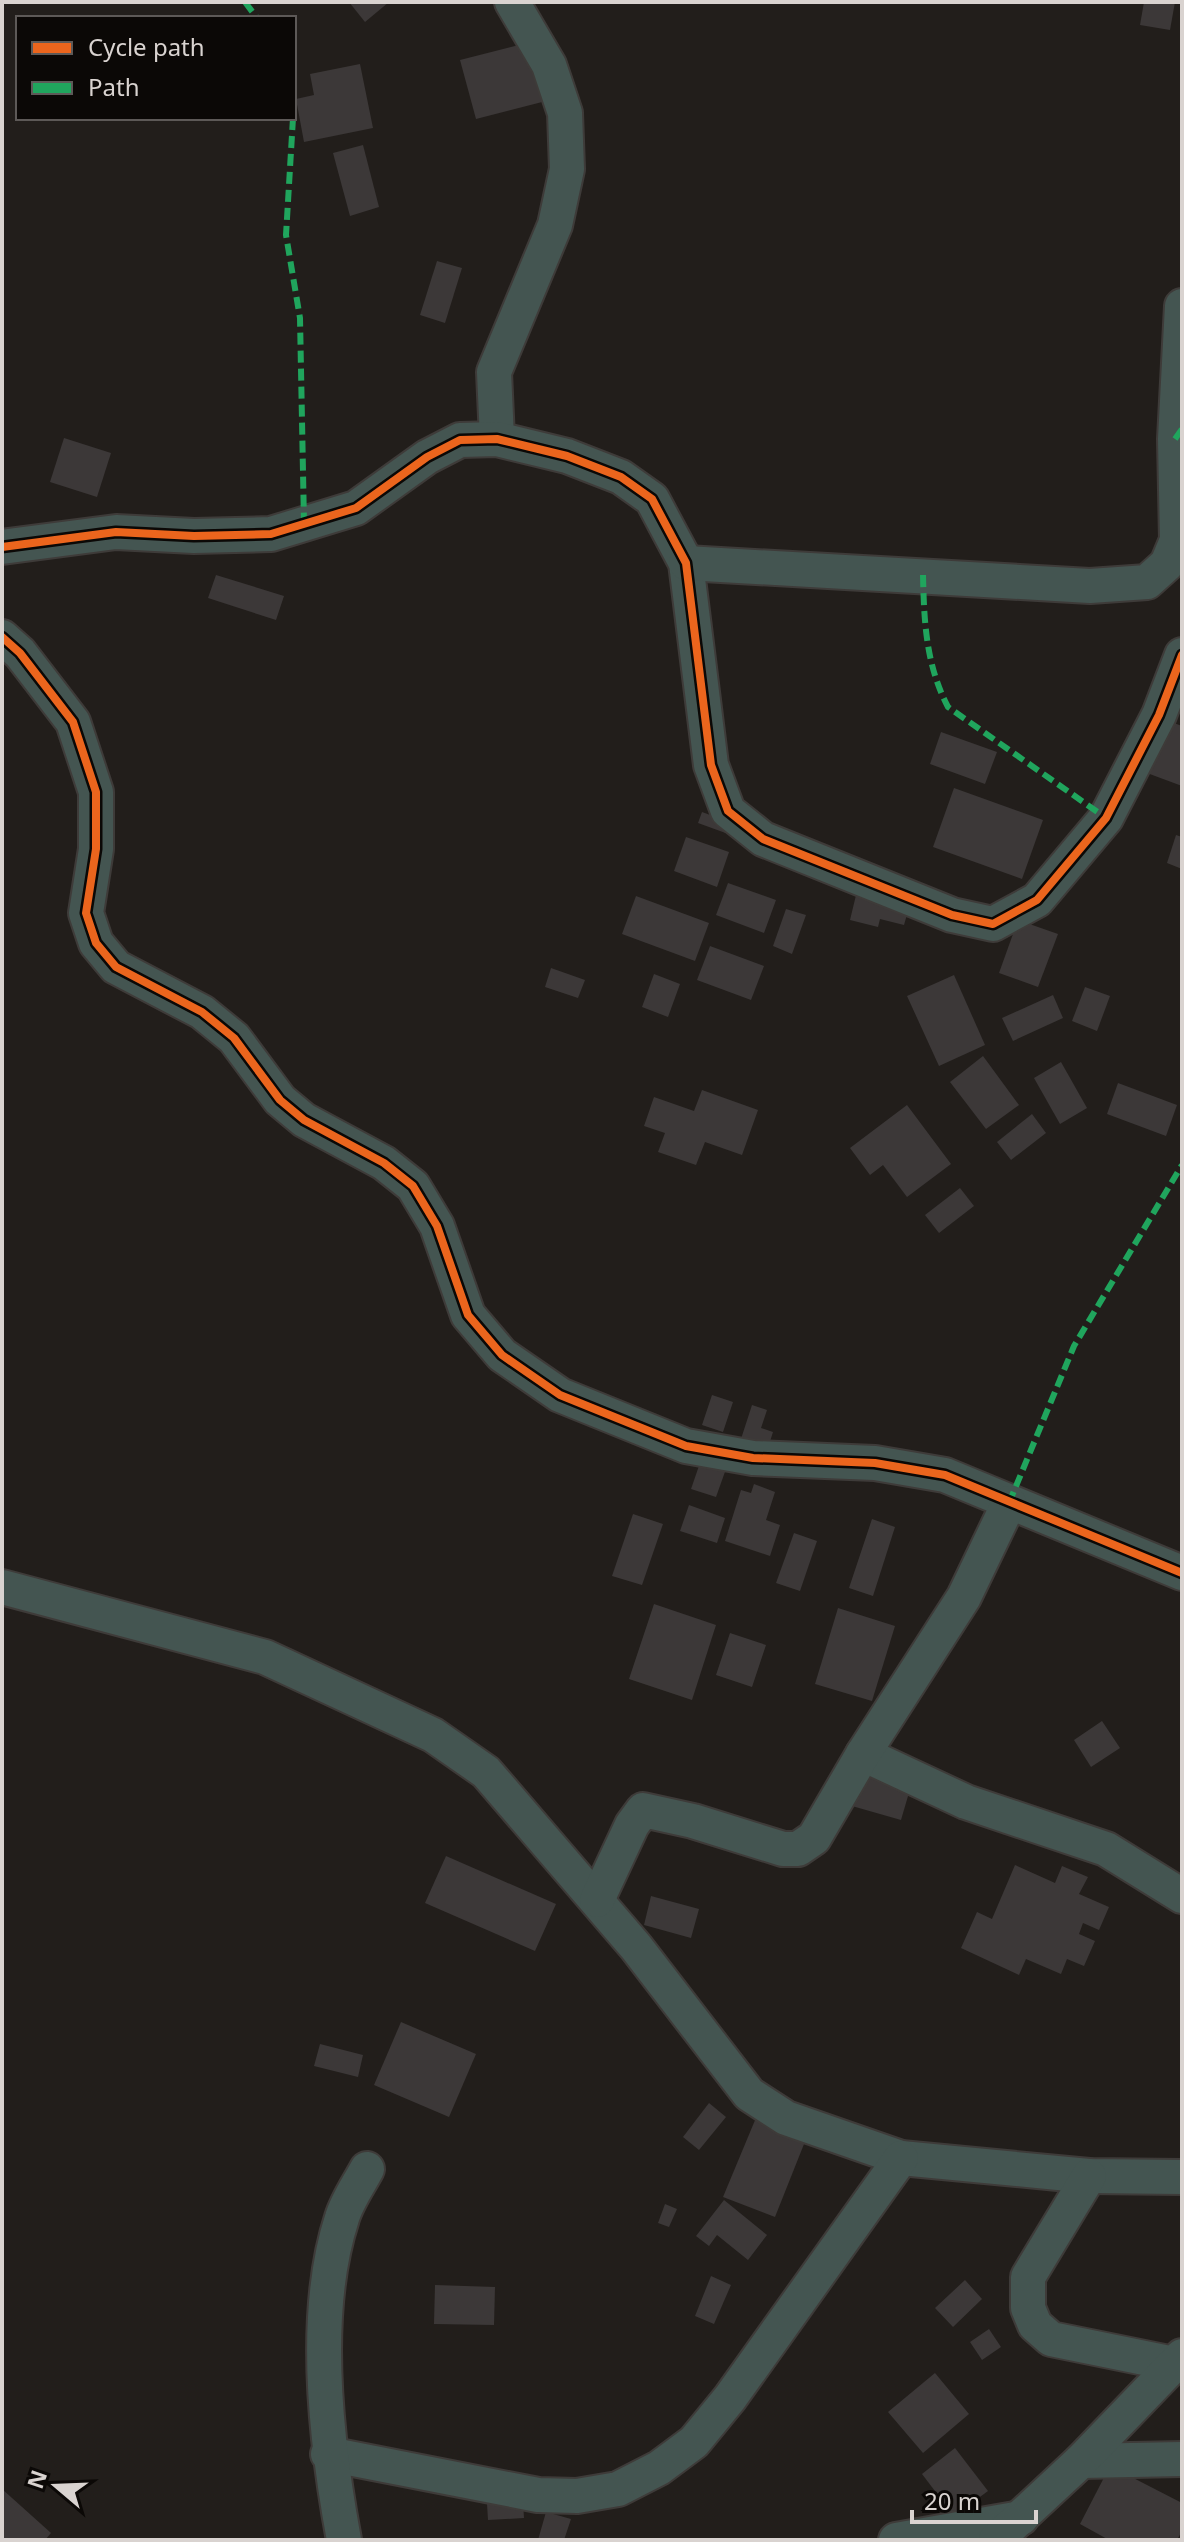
<svg xmlns="http://www.w3.org/2000/svg" width="1184" height="2542" font-family="'Noto Sans',sans-serif">
<rect width="100%" height="100%" fill="#221e1b"/>
<g fill="#3c3838">
<polygon points="349,2 389,2 365,22"/>
<polygon points="1144,2 1175,2 1170,30 1140,25"/>
<polygon points="531,42 546,101 476,119 460,60"/>
<polygon points="360,64 373,128 304,142 296,99 314,95 310,74"/>
<polygon points="363,145 379,207 350,216 333,153"/>
<polygon points="437,261 462,268 445,323 420,315"/>
<polygon points="64,438 111,453 97,497 50,482"/>
<polygon points="216,575 284,596 276,620 208,598"/>
<polygon points="1166,720 1182,726 1182,786 1147,773"/>
<polygon points="941,732 997,752 985,784 930,764"/>
<polygon points="954,788 1043,820 1022,879 933,847"/>
<polygon points="702,812 735,824 731,835 698,823"/>
<polygon points="1176,835 1182,837 1182,869 1167,863"/>
<polygon points="686,837 729,852 717,887 674,871"/>
<polygon points="728,883 776,900 764,933 716,915"/>
<polygon points="857,891 910,904 904,925 880,919 878,927 850,920"/>
<polygon points="636,896 709,923 695,961 622,934"/>
<polygon points="786,909 806,915 792,954 773,946"/>
<polygon points="1018,920 1058,934 1038,987 999,973"/>
<polygon points="710,946 764,966 751,1000 697,980"/>
<polygon points="551,968 585,980 578,998 545,987"/>
<polygon points="654,974 680,984 668,1017 642,1007"/>
<polygon points="954,975 985,1045 939,1066 907,996"/>
<polygon points="1085,987 1110,996 1097,1031 1072,1021"/>
<polygon points="1053,995 1063,1018 1013,1041 1002,1018"/>
<polygon points="983,1056 1019,1105 986,1129 950,1082"/>
<polygon points="1061,1062 1087,1108 1060,1124 1034,1078"/>
<polygon points="1118,1083 1177,1105 1166,1136 1107,1114"/>
<polygon points="702,1090 758,1110 742,1155 705,1142 696,1165 658,1152 665,1133 644,1126 654,1097 694,1111"/>
<polygon points="907,1105 951,1164 907,1197 883,1165 870,1175 850,1148"/>
<polygon points="1032,1114 1046,1133 1011,1160 997,1142"/>
<polygon points="960,1188 974,1206 939,1233 925,1215"/>
<polygon points="712,1395 733,1402 723,1432 702,1425"/>
<polygon points="752,1405 767,1410 761,1428 773,1432 767,1451 740,1442"/>
<polygon points="701,1460 726,1469 716,1497 691,1489"/>
<polygon points="754,1484 775,1492 766,1520 780,1525 770,1556 725,1541 741,1490 751,1493"/>
<polygon points="689,1505 725,1518 717,1543 680,1531"/>
<polygon points="633,1514 663,1524 642,1585 612,1576"/>
<polygon points="872,1519 895,1527 873,1596 849,1588"/>
<polygon points="794,1533 817,1541 800,1591 776,1583"/>
<polygon points="654,1604 716,1625 692,1700 629,1679"/>
<polygon points="838,1608 895,1626 872,1701 815,1684"/>
<polygon points="730,1633 766,1645 752,1687 716,1675"/>
<polygon points="1102,1721 1120,1748 1091,1767 1074,1740"/>
<polygon points="864,1765 913,1779 901,1820 852,1806"/>
<polygon points="446,1856 556,1904 535,1951 425,1903"/>
<polygon points="1015,1865 1055,1883 1062,1866 1088,1877 1079,1894 1109,1907 1099,1930 1083,1923 1079,1934 1095,1941 1084,1966 1067,1959 1061,1974 1026,1959 1019,1975 961,1948 977,1912 992,1919"/>
<polygon points="651,1896 699,1909 691,1938 644,1925"/>
<polygon points="401,2022 476,2054 449,2117 374,2085"/>
<polygon points="320,2044 363,2055 358,2077 314,2066"/>
<polygon points="709,2103 726,2117 699,2150 683,2137"/>
<polygon points="758,2113 808,2134 775,2217 723,2197"/>
<polygon points="724,2200 767,2235 748,2260 717,2235 709,2246 696,2236"/>
<polygon points="665,2204 677,2209 669,2227 658,2223"/>
<polygon points="711,2276 731,2285 714,2324 695,2316"/>
<polygon points="965,2280 982,2299 953,2327 935,2308"/>
<polygon points="435,2285 495,2287 494,2325 434,2324"/>
<polygon points="989,2329 1001,2347 982,2360 970,2342"/>
<polygon points="935,2373 969,2414 923,2453 888,2412"/>
<polygon points="955,2448 988,2491 954,2516 922,2474"/>
<polygon points="1110,2466 1182,2503 1182,2531 1177,2540 1109,2540 1080,2524"/>
<polygon points="2,2489 51,2533 45,2540 6,2540 2,2536"/>
<polygon points="523,2502 524,2518 488,2520 487,2504"/>
<polygon points="546,2512 571,2519 564,2540 538,2540"/>
</g>
<g fill="none" stroke-linecap="round" stroke-linejoin="round">
<g stroke="#3e3b39" stroke-width="38">
<g id="minor">
<polyline points="497,439 494,372 555,225 567,169 565,113 549,65 512,2"/>
<polyline points="2,547 116,532 194,536 271,534 356,508 427,457 460,440 497,439 567,456 621,477 652,499 686,563 711,765 728,811 763,839 952,915 993,924 1037,900 1106,818 1159,715 1182,655"/>
<polyline points="686,563 1090,586 1147,582 1167,564 1177,540 1175,439 1182,306"/>
<polyline points="2,637 20,653 73,722 96,792 96,849 86,913 96,943 116,967 202,1012 234,1038 280,1100 304,1120 384,1163 413,1186 437,1226 468,1315 502,1355 560,1395 686,1446 753,1458 875,1463 945,1475 1182,1573"/>
<polyline points="2,1587 265,1657 433,1735 486,1772 636,1947 749,2094 786,2118 901,2158 1089,2176 1182,2177"/>
<polyline points="863,1754 966,1802 1106,1849 1182,1896"/>
<polyline points="597,1900 632,1825 643,1810 693,1821 783,1849 798,1849 814,1838 863,1754 964,1597 1009,1503"/>
<polyline points="1089,2176 1028,2277 1028,2308 1035,2325 1051,2339 1174,2364"/>
<polyline points="328,2454 538,2495 577,2496 618,2489 659,2468 694,2442 730,2398 901,2158"/>
<polyline points="1081,2461 1182,2459"/>
<path d="M 344,2540 C 326,2443 311,2313 342,2218 C 347,2201 359,2184 367,2169"/>
<polyline points="896,2540 1021,2518"/>
<polyline points="996,2540 1081,2461 1182,2356"/>
</g>
</g>
<use href="#minor" stroke="#445551" stroke-width="34"/>
<g stroke="#20a55d" stroke-width="6" stroke-dasharray="12 6" stroke-linecap="butt">
<polyline points="245,2 257,18"/>
<polyline points="294,80 294,108"/>
<polyline points="293,118 286,235 300,318 304,523"/>
<polyline points="1175,439 1182,429"/>
<path d="M 923,575 C 924,622 926,665 948,707 L 1106,818"/>
<polyline points="1009,1503 1074,1346 1182,1165"/>
</g>
<g stroke="#0b0806" stroke-width="13">
<g id="cycleway">
<polyline points="2,547 116,532 194,536 271,534 356,508 427,457 460,440 497,439 567,456 621,477 652,499 686,563 711,765 728,811 763,839 952,915 993,924 1037,900 1106,818 1159,715 1182,655"/>
<polyline points="2,637 20,653 73,722 96,792 96,849 86,913 96,943 116,967 202,1012 234,1038 280,1100 304,1120 384,1163 413,1186 437,1226 468,1315 502,1355 560,1395 686,1446 753,1458 875,1463 945,1475 1182,1573"/>
</g>
</g>
<use href="#cycleway" stroke="#eb651d" stroke-width="8"/>
</g>
<rect width="1184" height="2542" fill="none" stroke="#d9d3d0" stroke-width="8"/>
<rect x="16" y="16" width="280" height="104" fill="#0b0806" stroke="#5d5957" stroke-width="2"/>
<rect x="32" y="42" width="40" height="12" fill="#eb651d" stroke="#5d5957" stroke-width="2"/>
<text x="88" y="56" font-size="24" fill="#d9d3d0">Cycle path</text>
<rect x="32" y="82" width="40" height="12" fill="#20a55d" stroke="#5d5957" stroke-width="2"/>
<text x="88" y="96" font-size="24" fill="#d9d3d0">Path</text>
<g transform="translate(56 2486) rotate(289)" stroke="#0b0806" stroke-width="6" paint-order="stroke">
<path d="M0-6L14 30L0 20L-14 30Z" fill="#d9d3d0"/>
<text y="-12" font-size="22" font-weight="bold" text-anchor="middle" fill="#d9d3d0">N</text>
</g>
<path d="M912 2510v12h124v-12" fill="none" stroke="#d9d3d0" stroke-width="4"/>
<text x="924" y="2510" font-size="24" fill="#d9d3d0" stroke="#0b0806" stroke-width="6" paint-order="stroke">20 m</text>
</svg>
